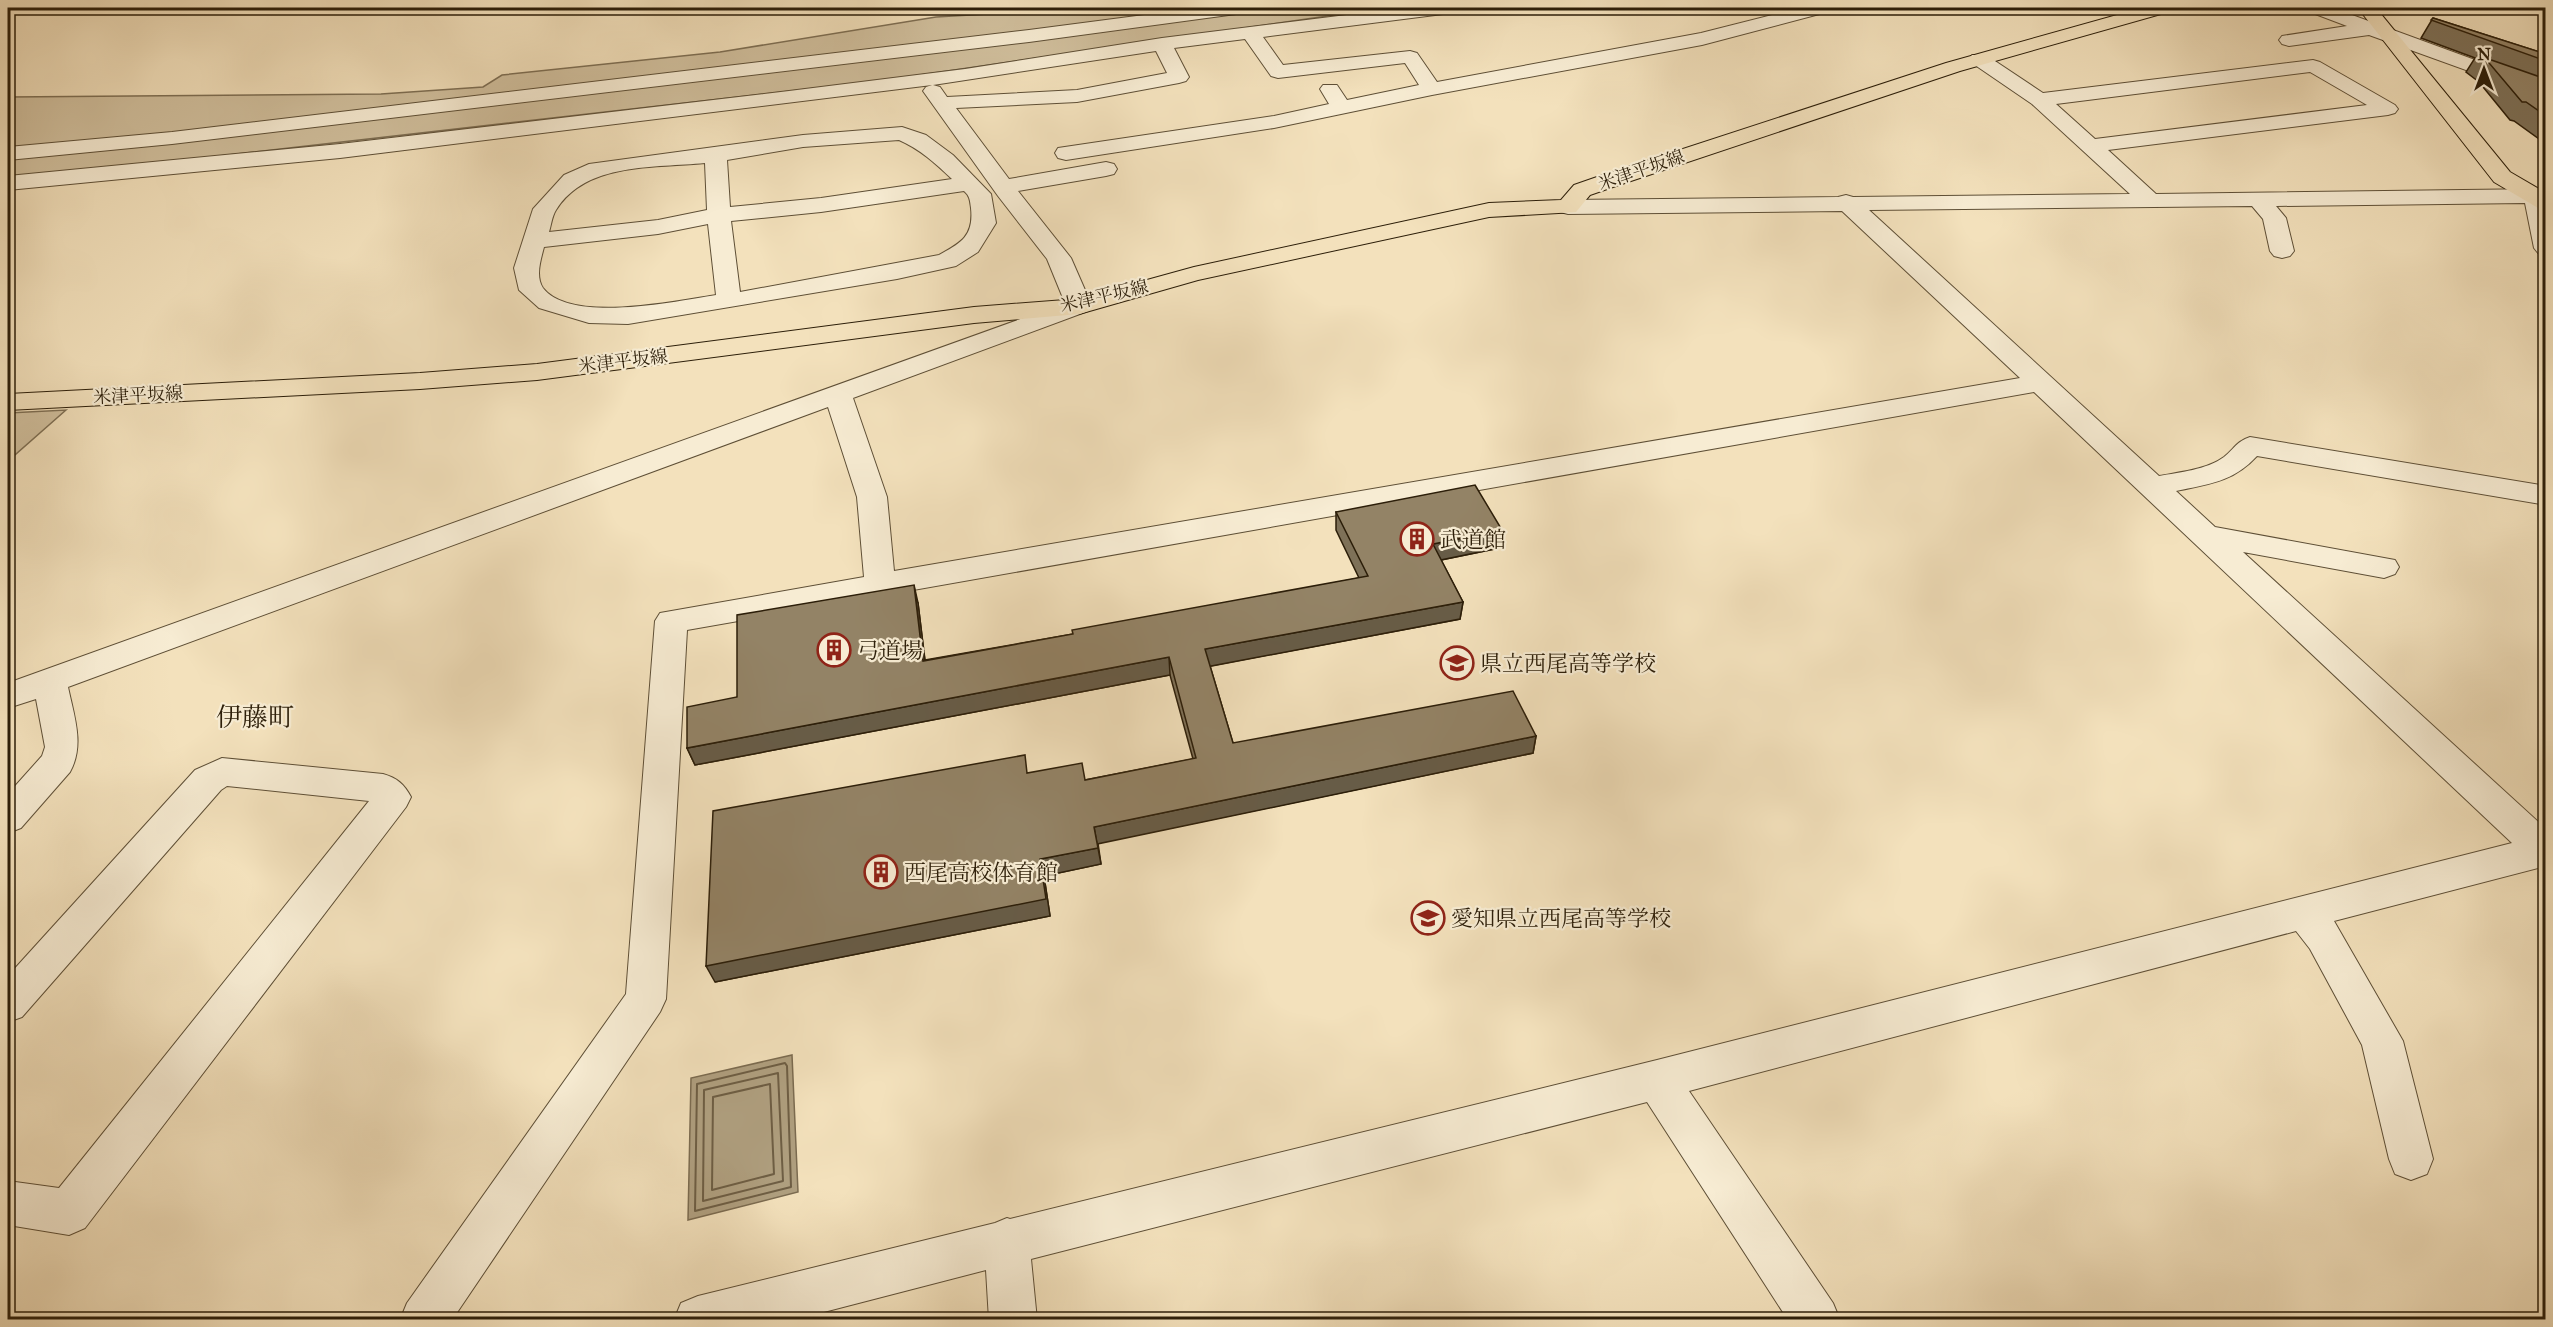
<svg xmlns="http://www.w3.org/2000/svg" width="2553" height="1327" font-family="'IM FELL Great Primer','Noto Serif JP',serif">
<rect width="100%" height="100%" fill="#f3e1bc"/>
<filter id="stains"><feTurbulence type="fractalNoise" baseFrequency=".00333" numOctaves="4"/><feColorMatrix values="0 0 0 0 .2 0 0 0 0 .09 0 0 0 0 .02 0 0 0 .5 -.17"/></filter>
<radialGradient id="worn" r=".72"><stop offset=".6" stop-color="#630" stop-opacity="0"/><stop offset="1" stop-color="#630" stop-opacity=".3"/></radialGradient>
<g fill="#d1c09e" stroke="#7e6f54" stroke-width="1.5">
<polygon points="1058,8 1383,8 878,81 8,180 8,97 381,94 483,87 502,75 720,52 936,17 1039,11"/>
<polygon points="66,410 8,461 8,413"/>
</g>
<polygon fill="#af9f7f" stroke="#7b6b50" stroke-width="1.5" points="792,1055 798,1192 688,1220 691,1078"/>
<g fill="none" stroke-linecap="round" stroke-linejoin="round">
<g stroke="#6e5e44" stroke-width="2">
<polygon points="785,1063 787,1066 791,1187 695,1211 697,1084"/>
<polygon points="778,1073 783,1181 703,1201 704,1090"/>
<polygon points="770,1084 774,1174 712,1190 713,1097"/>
</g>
<g stroke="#5e4f36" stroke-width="2">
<g id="minor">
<polygon points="1198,8 1245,8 1243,12 1236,14 1029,42 172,144 8,160 8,147 172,132 1029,30"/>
<path d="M 1403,8 L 1452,8 L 1450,12 L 1443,14 L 1263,37 L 1283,65 L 1410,51 L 1417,53 L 1437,82 L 1701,33 L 1800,8 L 1829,8 L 1827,12 L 1702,45 L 1432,95 L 1274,128 L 1066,160 L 1058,158 L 1055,153 L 1058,148 L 1274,116 L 1329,104 L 1320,89 L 1323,85 L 1337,85 L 1347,100 L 1419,85 L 1405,63 L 1278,78 L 1271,76 L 1245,39 L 1174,48 L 1189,77 L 1186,81 L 1179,83 L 1077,102 L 956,108 L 1009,179 L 1106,162 L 1114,164 L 1117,169 L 1114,174 L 1106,176 L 1018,191 L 1071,258 L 1092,306 L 1088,311 L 853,398 L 887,497 L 894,571 L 2020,378 L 1842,211 L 1568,214 L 1560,212 L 1557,207 L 1560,202 L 1568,200 L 1838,197 L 1846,195 L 1853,197 L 2130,194 L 2032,104 L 1972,63 L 1969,59 L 1972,55 L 1986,55 L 2043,93 L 2313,60 L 2320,62 L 2395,105 L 2398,109 L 2395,113 L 2388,115 L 2108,150 L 2156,194 L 2546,189 L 2546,255 L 2538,253 L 2534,248 L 2525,203 L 2276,206 L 2286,218 L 2294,251 L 2290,256 L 2282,258 L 2274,256 L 2270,251 L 2263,219 L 2252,206 L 1869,210 L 2159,476 C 2180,472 2206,470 2224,457 C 2234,449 2237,441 2250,437 L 2546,486 L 2546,505 L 2257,456 C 2233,482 2209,484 2176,491 L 2215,527 L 2395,560 L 2399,567 L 2395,574 L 2384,578 L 2243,552 L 2546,829 L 2546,866 L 2334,921 L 2403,1041 L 2433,1159 L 2427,1174 L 2411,1180 L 2395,1174 L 2389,1159 L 2362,1045 L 2310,949 L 2296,931 L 1689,1091 L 1833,1303 L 1840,1320 L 1788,1320 L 1647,1102 L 1031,1259 L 1037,1320 L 989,1320 L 986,1270 L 793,1320 L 674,1320 L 681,1303 L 698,1296 L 995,1223 L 1007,1218 L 1010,1219 L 1657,1060 L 2512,843 L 2034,392 L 687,630 L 666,999 L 660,1012 L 452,1320 L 400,1320 L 407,1303 L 626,994 L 655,621 L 660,613 L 864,577 L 857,497 L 828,407 L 68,687 C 74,716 85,745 70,772 L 21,828 L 8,833 L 8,794 L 42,756 L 45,747 L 36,699 L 8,708 L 8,683 L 1065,303 L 1047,259 L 998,196 L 923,91 L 926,87 L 932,85 L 340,158 L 8,190 L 8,176 L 340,144 L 789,91 L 965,69 L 1162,38 ZM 1156,51 L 1167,73 L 1077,90 L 947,97 L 940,87 L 933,85 ZM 2310,72 L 2367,105 L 2095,139 L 2056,104 Z"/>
<polygon points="2308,8 2333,8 2546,86 2546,99 2369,35 2289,46 2282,44 2279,40 2282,36 2347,26 2310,12"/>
<path d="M 902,127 L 926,135 L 953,155 L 991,194 L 996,223 L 978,252 L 956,266 L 897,279 L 628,324 L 589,323 L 539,308 L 519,290 L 514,268 L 533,209 L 564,175 L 589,164 L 803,135 ZM 899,140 C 920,149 936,164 952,179 L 821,198 L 730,207 L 727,160 L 803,147 ZM 705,163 L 707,210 L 658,220 L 549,232 C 551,226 552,216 556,210 C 586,162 655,168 705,163 ZM 964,191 C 970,196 970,201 971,208 C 974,236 961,243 939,255 L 740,292 L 731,221 L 821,212 ZM 708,224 L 716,295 C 677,301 571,324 543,288 C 535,276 541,259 544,247 L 658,234 Z"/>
<path d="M 222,758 L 383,774 C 397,778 404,784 411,797 L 406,807 L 85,1228 L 69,1235 L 8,1225 L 8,1181 L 59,1188 L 369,801 L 227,786 L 221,790 L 22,1017 L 8,1022 L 8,976 L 195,770 Z"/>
</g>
</g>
<g stroke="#2c1e09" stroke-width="2">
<g id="major">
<polygon points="2142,8 2170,8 2168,12 1960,71 1613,187 1590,195 1576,212 1489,217 1198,280 1079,314 974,323 537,380 420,389 8,410 8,394 420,373 537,364 974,307 1078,299 1194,267 1489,203 1561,200 1574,185 1597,177 1946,63"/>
<polygon points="2358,8 2376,8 2510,172 2546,193 2546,210 2538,208 2494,182"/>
</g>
</g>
<use href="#minor" fill="#f7ecd3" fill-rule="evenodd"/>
<use href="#major" fill="#f3e1bc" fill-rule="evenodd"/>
</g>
<g fill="#7e7158" stroke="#2c1e09" stroke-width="1.5">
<polygon points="2433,18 2546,54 2546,144 2514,121 2510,120 2479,82 2466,72 2475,58 2421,38"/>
<polygon points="1336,512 1502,530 1499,548 1441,560 1463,602 1460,619 1210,666 1233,743 1536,736 1533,753 1098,843 1101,864 1044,876 1050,916 715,982 1028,773 1085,780 1193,759 1170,675 695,765 687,748 737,697 918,603 925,660 1073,634 1359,578 1336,530"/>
</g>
<g fill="#675c47" stroke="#2c1e09" stroke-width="1.5">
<polygon points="1502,530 1499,548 1431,562 1433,544"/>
<polygon points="914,585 918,603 927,678 923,661"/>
<polygon points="1463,602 1460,619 1206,667 1205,649"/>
<polygon points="1169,657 1170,675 695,765 687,748"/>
<polygon points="1536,736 1533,753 1097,844 1094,827"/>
<polygon points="1098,848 1101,864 1044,876 1050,916 715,982 706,966 1040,859"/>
</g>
<g fill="#938366" stroke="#2c1e09" stroke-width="1.5">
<polygon points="2433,18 2546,54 2546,61 2431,20"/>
<polygon points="2477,55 2546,79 2546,116 2526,102 2522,102 2490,64"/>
<polygon points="1475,485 1502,530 1433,544 1463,602 1205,649 1233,743 1513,691 1536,736 1094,827 1098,848 1040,859 1046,899 706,966 713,811 1025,755 1027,773 1082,763 1085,780 1196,758 1169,657 687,748 687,707 737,697 737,615 914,585 923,661 1073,634 1072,630 1368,576 1336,512"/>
</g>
<defs>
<g id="building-ring" transform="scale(1.725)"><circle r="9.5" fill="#f7ecd3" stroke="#8f2418" stroke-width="1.5"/><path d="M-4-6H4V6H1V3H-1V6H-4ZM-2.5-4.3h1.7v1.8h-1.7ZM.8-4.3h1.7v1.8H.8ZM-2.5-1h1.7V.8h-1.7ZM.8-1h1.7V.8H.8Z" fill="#8f2418"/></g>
<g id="school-ring" transform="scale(1.725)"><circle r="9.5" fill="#f7ecd3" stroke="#8f2418" stroke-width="1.5"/><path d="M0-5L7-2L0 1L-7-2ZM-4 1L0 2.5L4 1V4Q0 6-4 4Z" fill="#8f2418"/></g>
</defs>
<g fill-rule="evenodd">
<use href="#building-ring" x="1417" y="539"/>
<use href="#building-ring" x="834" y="650"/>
<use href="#school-ring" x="1457" y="663"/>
<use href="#building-ring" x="881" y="872"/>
<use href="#school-ring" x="1428" y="918"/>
</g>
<g text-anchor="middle" stroke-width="4.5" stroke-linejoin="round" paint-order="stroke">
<g font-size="18" fill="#2c1e09" stroke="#f7ecd3">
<text transform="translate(1641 170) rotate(-19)" y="6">米津平坂線</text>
<text transform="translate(1104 296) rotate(-13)" y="6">米津平坂線</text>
<text transform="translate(623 361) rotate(-7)" y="6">米津平坂線</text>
<text transform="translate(138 395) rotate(-3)" y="6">米津平坂線</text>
</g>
<g font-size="22" fill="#2c1e09" stroke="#f7ecd3" text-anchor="start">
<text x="1440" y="547">武道館</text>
<text x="857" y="658">弓道場</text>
<text x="1480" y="671">県立西尾高等学校</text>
<text x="904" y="880">西尾高校体育館</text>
<text x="1451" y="926">愛知県立西尾高等学校</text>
</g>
<g font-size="26" fill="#2c1e09" stroke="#f7ecd3">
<text x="255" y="726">伊藤町</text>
</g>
</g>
<rect width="2553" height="1327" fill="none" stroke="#f3e1bc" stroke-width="30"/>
<rect x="9" y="9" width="2535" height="1309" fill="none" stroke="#2c1e09" stroke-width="3"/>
<rect x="15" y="15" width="2523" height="1297" fill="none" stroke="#2c1e09" stroke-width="1.5"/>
<g transform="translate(2484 69)" stroke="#f7ecd3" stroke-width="4.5" paint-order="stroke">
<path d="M0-4.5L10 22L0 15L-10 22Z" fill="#2c1e09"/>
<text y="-9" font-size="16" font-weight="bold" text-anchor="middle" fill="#2c1e09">N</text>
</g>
<rect width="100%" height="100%" filter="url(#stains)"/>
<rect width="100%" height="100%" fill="url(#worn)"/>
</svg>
